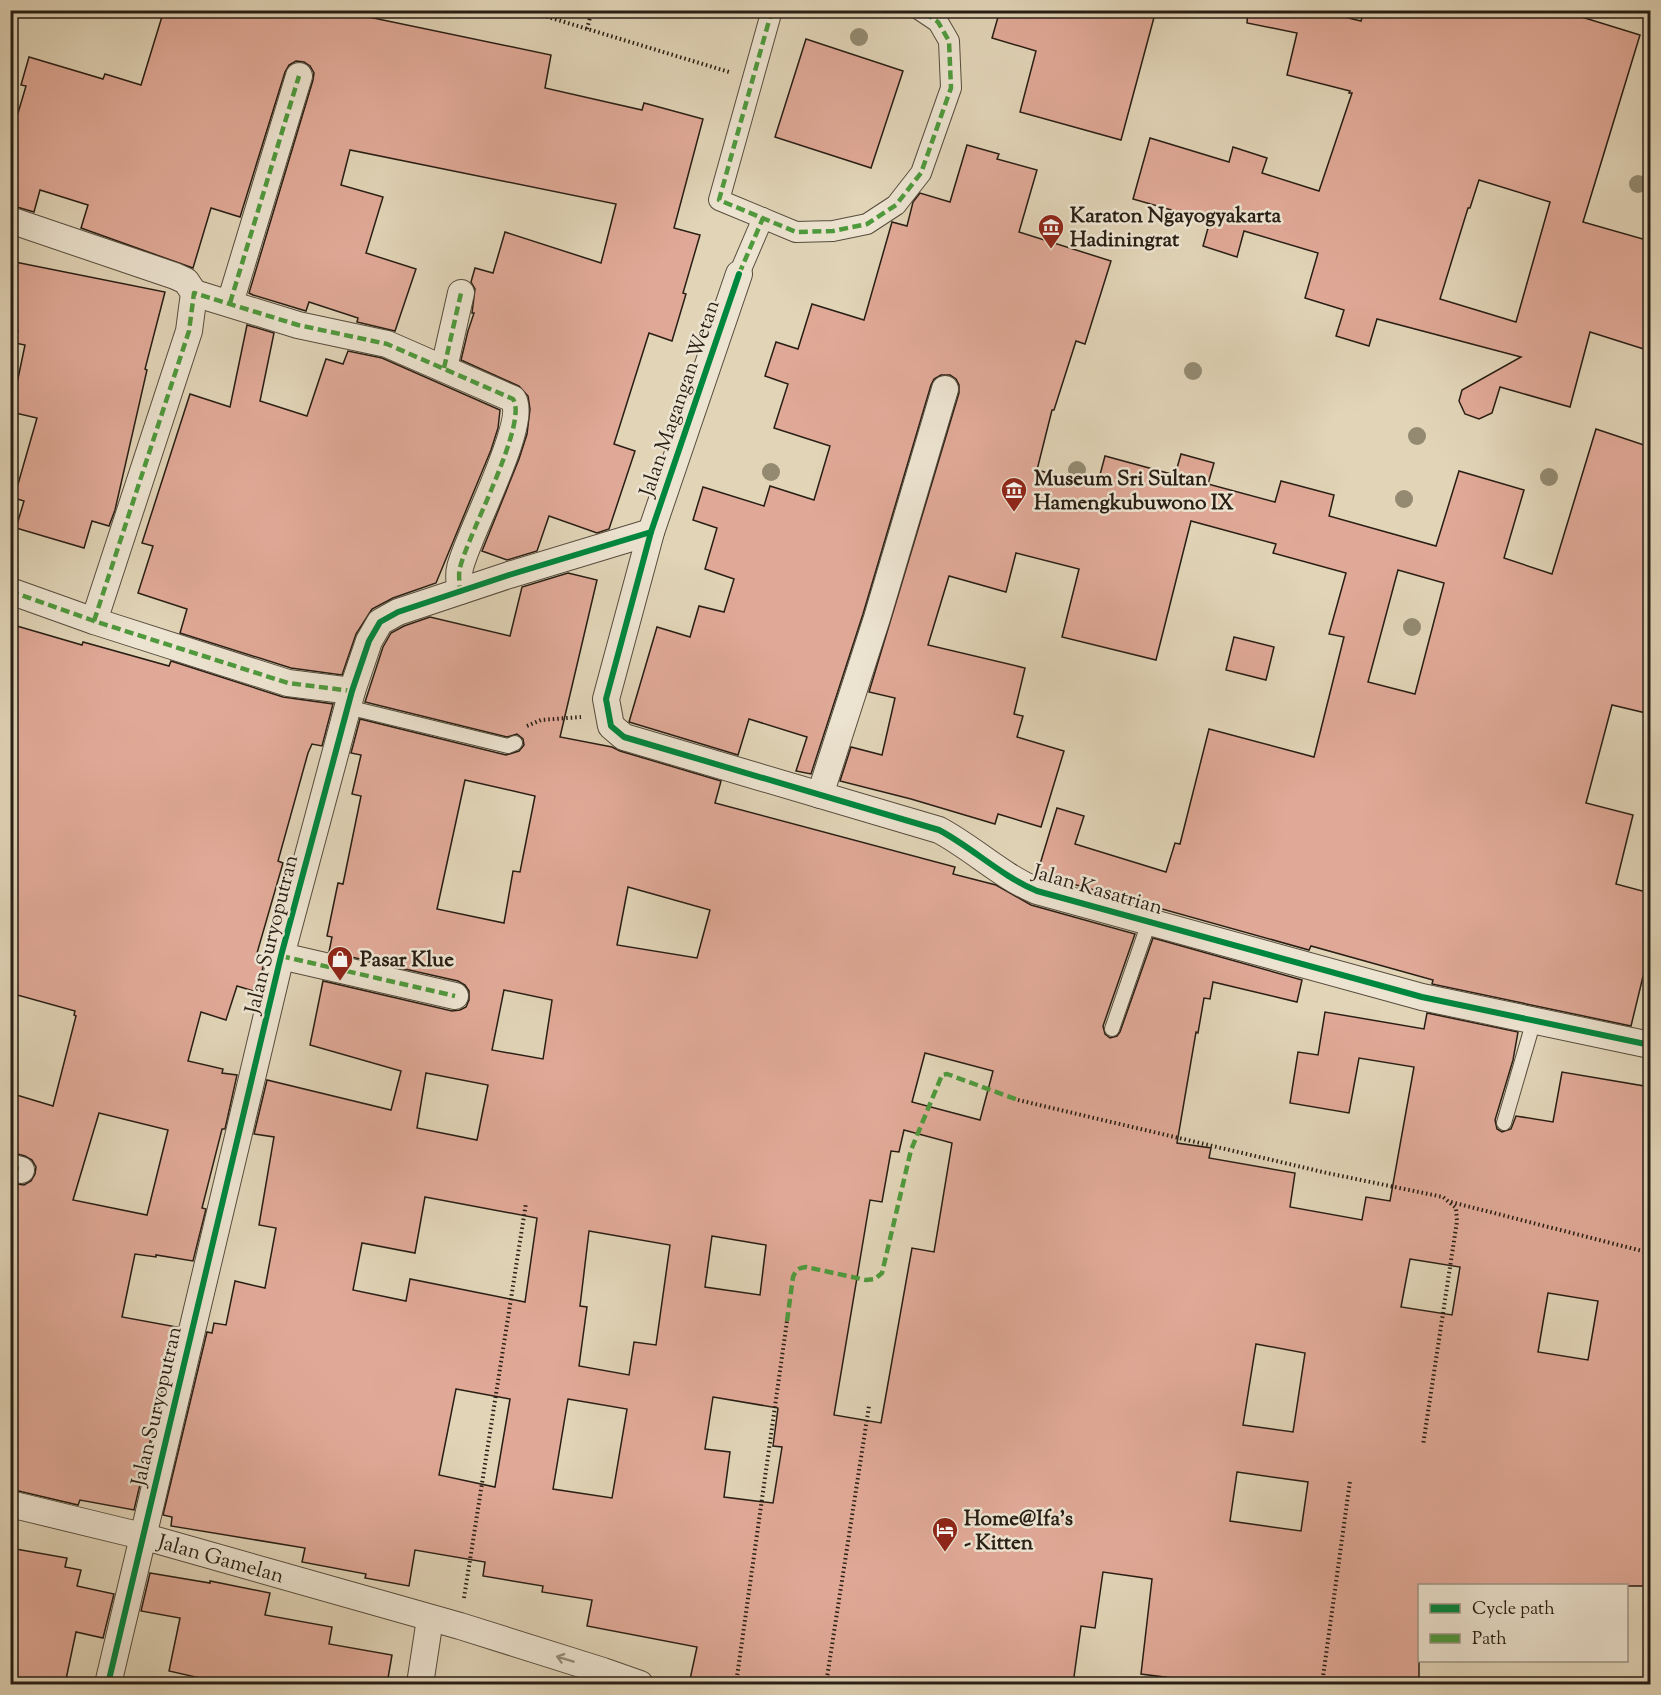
<svg xmlns="http://www.w3.org/2000/svg" width="1661" height="1695" font-family="'Sorts Mill Goudy',serif">
<rect width="100%" height="100%" fill="#e1d4b7"/>
<filter id="stains"><feTurbulence type="fractalNoise" baseFrequency=".00333" numOctaves="4"/><feColorMatrix values="0 0 0 0 .2 0 0 0 0 .09 0 0 0 0 .02 0 0 0 .5 -.17"/></filter>
<radialGradient id="worn" r=".72"><stop offset=".6" stop-color="#630" stop-opacity="0"/><stop offset="1" stop-color="#630" stop-opacity=".3"/></radialGradient>
<g fill="#e0a997" stroke="#281e14" stroke-width="1.5" fill-rule="evenodd">
<polygon points="164,10 335,10 551,55 545,88 642,110 644,103 703,119 674,228 700,235 683,293 686,294 672,341 649,333 614,444 635,451 609,529 597,533 549,516 537,551 507,560 482,551 519,459 527,434 530,409 528,396 519,386 461,360 468,331 474,313 472,313 475,289 471,282 475,268 493,273 505,232 601,263 616,204 350,150 341,185 383,197 366,253 416,269 395,331 357,322 358,318 309,302 306,311 253,295 249,293 313,80 314,73 310,66 304,62 296,61 289,65 285,72 240,217 211,208 193,268 81,228 88,205 40,190 34,212 10,205 10,140 26,86 21,85 29,57 103,79 105,74 141,85"/>
<polygon points="1000,10 1156,10 1121,140 1020,112 1036,51 992,38"/>
<path d="M 1248,10 L 1316,10 L 1361,21 L 1364,10 L 1559,10 L 1640,35 L 1583,222 L 1650,241 L 1650,351 L 1590,332 L 1570,407 L 1500,387 L 1492,413 L 1479,419 L 1465,414 L 1459,401 L 1462,390 L 1521,357 L 1377,319 L 1369,346 L 1336,336 L 1344,310 L 1305,298 L 1318,253 L 1244,231 L 1237,257 L 1203,246 L 1210,221 L 1133,199 L 1150,138 L 1229,162 L 1233,147 L 1267,158 L 1262,173 L 1319,191 L 1352,93 L 1349,93 L 1350,91 L 1287,75 L 1297,33 L 1247,23 ZM 1479,180 L 1550,202 L 1516,322 L 1440,299 L 1468,208 L 1470,208 Z"/>
<polygon points="806,39 903,71 871,168 775,137"/>
<path d="M 967,145 L 999,154 L 997,159 L 1037,170 L 1019,232 L 1111,261 L 1085,344 L 1076,341 L 1054,410 L 1052,410 L 1037,470 L 1097,486 L 1105,456 L 1175,475 L 1181,454 L 1214,463 L 1208,484 L 1275,502 L 1281,481 L 1334,495 L 1329,516 L 1436,546 L 1459,471 L 1524,490 L 1504,558 L 1552,574 L 1596,429 L 1650,447 L 1650,714 L 1612,705 L 1586,803 L 1633,815 L 1616,884 L 1650,893 L 1650,961 L 1647,960 L 1631,1026 L 1432,984 L 1433,980 L 1311,946 L 1309,950 L 1037,874 L 1057,808 L 1084,816 L 1075,844 L 1166,872 L 1175,843 L 1180,844 L 1209,729 L 1314,757 L 1344,637 L 1329,634 L 1346,573 L 1273,553 L 1276,544 L 1191,521 L 1156,660 L 1062,637 L 1079,569 L 1016,553 L 1006,592 L 949,576 L 928,645 L 1025,668 L 1014,714 L 1023,716 L 1017,737 L 1064,751 L 1041,827 L 998,814 L 995,824 L 911,799 L 840,781 L 851,747 L 882,755 L 895,698 L 869,692 L 959,393 L 959,385 L 956,379 L 950,375 L 941,375 L 934,379 L 931,385 L 863,614 L 811,774 L 796,771 L 807,737 L 749,719 L 738,755 L 629,722 L 657,627 L 690,637 L 699,606 L 724,612 L 734,579 L 705,569 L 717,528 L 693,520 L 703,487 L 764,506 L 770,486 L 814,500 L 830,446 L 774,428 L 788,384 L 765,376 L 776,342 L 798,349 L 812,304 L 864,320 L 892,222 L 907,226 L 913,202 L 920,193 L 950,202 ZM 1398,570 L 1444,583 L 1415,694 L 1368,682 Z"/>
<polygon points="10,261 165,292 145,369 147,370 115,510 109,526 92,521 84,548 16,528 24,501 14,498 37,418 11,412 25,345 15,343 18,330 10,328"/>
<polygon points="247,325 274,333 260,401 307,416 326,359 343,364 348,351 382,358 500,410 498,428 491,450 436,583 393,598 372,609 356,634 342,675 291,668 180,633 187,609 138,593 153,546 142,543 190,394 230,407"/>
<path d="M 568,573 L 597,580 L 560,737 L 612,747 L 620,751 L 721,781 L 715,803 L 955,867 L 953,874 L 996,885 L 1031,905 L 1135,934 L 1103,1026 L 1105,1034 L 1110,1038 L 1117,1036 L 1120,1032 L 1153,938 L 1302,980 L 1297,1002 L 1213,982 L 1210,999 L 1204,998 L 1198,1033 L 1196,1032 L 1177,1143 L 1211,1148 L 1209,1158 L 1295,1173 L 1290,1207 L 1362,1220 L 1366,1197 L 1390,1201 L 1414,1067 L 1359,1058 L 1349,1113 L 1290,1103 L 1298,1052 L 1318,1055 L 1325,1012 L 1424,1029 L 1427,1013 L 1518,1032 L 1513,1060 L 1495,1120 L 1497,1129 L 1502,1132 L 1511,1129 L 1516,1116 L 1553,1122 L 1562,1072 L 1650,1087 L 1650,1586 L 1419,1586 L 1419,1684 L 1194,1684 L 1195,1681 L 1141,1674 L 1152,1579 L 1103,1572 L 1095,1628 L 1081,1626 L 1073,1684 L 689,1684 L 697,1647 L 587,1626 L 592,1600 L 542,1592 L 543,1586 L 483,1576 L 485,1562 L 415,1550 L 409,1586 L 365,1578 L 366,1574 L 302,1562 L 305,1548 L 171,1526 L 172,1517 L 163,1515 L 207,1332 L 212,1333 L 214,1323 L 226,1325 L 235,1281 L 265,1288 L 276,1228 L 259,1225 L 274,1137 L 254,1134 L 267,1080 L 391,1110 L 401,1071 L 310,1045 L 323,981 L 452,1011 L 460,1010 L 466,1007 L 469,1000 L 469,991 L 465,985 L 458,981 L 329,952 L 332,937 L 327,936 L 338,883 L 343,884 L 361,796 L 352,794 L 361,755 L 351,753 L 360,719 L 506,755 L 519,751 L 524,745 L 523,739 L 517,734 L 507,737 L 365,702 L 383,647 L 391,633 L 404,626 L 430,617 L 510,636 L 522,587 ZM 465,780 L 535,796 L 520,872 L 513,871 L 504,923 L 437,909 ZM 628,887 L 710,910 L 697,958 L 617,945 ZM 504,990 L 552,1000 L 543,1059 L 492,1050 ZM 925,1053 L 993,1071 L 980,1120 L 912,1102 ZM 426,1073 L 488,1085 L 477,1140 L 417,1128 ZM 904,1130 L 952,1143 L 934,1252 L 912,1248 L 881,1423 L 834,1415 L 870,1200 L 882,1202 L 891,1151 L 899,1152 ZM 425,1197 L 537,1218 L 525,1302 L 410,1279 L 406,1301 L 353,1290 L 362,1243 L 415,1253 ZM 589,1231 L 670,1245 L 656,1345 L 634,1342 L 629,1375 L 579,1366 L 587,1307 L 580,1306 ZM 712,1236 L 766,1245 L 760,1295 L 705,1287 ZM 1410,1259 L 1460,1267 L 1452,1315 L 1401,1307 ZM 1548,1293 L 1598,1301 L 1588,1360 L 1538,1352 ZM 1256,1344 L 1305,1353 L 1293,1432 L 1243,1425 ZM 456,1389 L 510,1399 L 495,1487 L 439,1475 ZM 713,1397 L 778,1408 L 773,1446 L 782,1447 L 773,1503 L 724,1497 L 730,1452 L 705,1449 ZM 568,1399 L 627,1409 L 612,1498 L 553,1489 ZM 1237,1472 L 1308,1482 L 1301,1531 L 1230,1521 Z"/>
<path d="M 10,624 L 82,645 L 83,642 L 169,666 L 171,661 L 283,697 L 333,704 L 322,746 L 312,744 L 308,753 L 278,861 L 283,863 L 255,960 L 264,963 L 257,992 L 237,986 L 226,1020 L 201,1012 L 188,1061 L 223,1069 L 222,1073 L 237,1075 L 225,1129 L 222,1129 L 202,1208 L 206,1209 L 193,1261 L 156,1255 L 156,1257 L 135,1254 L 122,1317 L 177,1327 L 134,1510 L 80,1500 L 78,1505 L 10,1489 L 10,1183 L 24,1185 L 31,1181 L 35,1174 L 36,1167 L 32,1160 L 25,1156 L 10,1152 L 10,1093 L 53,1106 L 76,1016 L 74,1015 L 75,1011 L 10,993 ZM 99,1113 L 168,1130 L 147,1215 L 73,1200 Z"/>
<polygon points="1234,637 1274,647 1266,680 1226,670"/>
<polygon points="10,1548 67,1558 65,1567 81,1570 77,1586 114,1594 103,1638 76,1632 65,1684 10,1684"/>
<polygon points="150,1573 210,1583 210,1581 270,1593 265,1615 332,1627 329,1644 392,1655 387,1684 199,1684 200,1678 169,1671 180,1618 141,1611"/>
</g>
<g fill="none" stroke-linecap="round" stroke-linejoin="round">
<g stroke="#564c3d" stroke-width="16">
<g id="service">
<polyline points="347,707 508,746 515,743"/>
<polyline points="1112,1029 1149,922"/>
<polyline points="1504,1123 1534,1020"/>
</g>
</g>
<g stroke="#564c3d" stroke-width="22">
<g id="pedestrian">
<polyline points="772,10 719,200 796,232 833,231 867,224 896,205 921,173 951,88 949,41 938,22 920,10"/>
<polyline points="739,274 763,218"/>
</g>
</g>
<g stroke="#564c3d" stroke-width="28">
<g id="minor">
<polyline points="10,220 175,276 186,281 194,293 189,331 94,621"/>
<path d="M 739,274 L 651,532 L 606,699 L 611,726 L 624,737 L 939,830 C 973,848 1001,876 1037,891 L 1422,997 L 1650,1045"/>
<path d="M 194,293 L 298,325 L 387,344 L 513,399 C 529,423 467,536 460,568 C 458,575 460,584 460,591"/>
<polyline points="230,303 299,76"/>
<polyline points="444,368 461,293"/>
<polyline points="10,591 94,621 288,683 352,691"/>
<polyline points="820,795 877,618 945,389"/>
<polyline points="281,956 455,996"/>
<polyline points="10,1167 21,1170"/>
<path id="s1" d="M 10,1504 L 142,1536 L 460,1626 L 603,1671 L 640,1684"/>
<polyline points="108,1684 281,956 352,691 369,641 380,622 398,612 509,575 651,532"/>
<polyline points="420,1684 430,1619"/>
</g>
</g>
<g stroke="#281e14" stroke-width="4" stroke-dasharray="1.5 3" stroke-linecap="butt">
<polyline points="525,10 729,72"/>
<polyline points="10,21 13,10"/>
<polyline points="587,29 592,10"/>
<polyline points="527,726 541,720 581,717"/>
<polyline points="1018,1100 1327,1173 1443,1197 1456,1208 1457,1221 1423,1445"/>
<polyline points="1451,1202 1650,1253"/>
<polyline points="464,1598 526,1203"/>
<polyline points="736,1684 787,1321"/>
<polyline points="826,1684 869,1406"/>
<polyline points="1322,1684 1350,1481"/>
</g>
<use href="#service" stroke="#ece3d0" stroke-width="14"/>
<use href="#pedestrian" stroke="#ece3d0" stroke-width="20"/>
<use href="#minor" stroke="#ece3d0" stroke-width="26"/>
<g stroke="#4e9a3d" stroke-width="4.5" stroke-dasharray="9 4.5" stroke-linecap="butt">
<polyline points="772,10 719,200 796,232 833,231 867,224 896,205 921,173 951,88 949,41 938,22 920,10"/>
<polyline points="739,274 763,218"/>
<polyline points="230,303 299,76"/>
<polyline points="444,368 461,293"/>
<polyline points="10,591 94,621 288,683 352,691"/>
<path d="M 94,621 L 189,331 L 194,293 L 298,325 L 387,344 L 513,399 C 529,423 467,536 460,568 C 458,575 460,584 460,591"/>
<polyline points="281,956 455,996"/>
<polyline points="10,1167 21,1170"/>
<path d="M 787,1321 L 793,1277 C 796,1270 798,1268 806,1267 L 866,1280 L 875,1279 L 882,1273 L 911,1150 L 942,1075 L 947,1074 L 1018,1100"/>
</g>
<g stroke="#ece3d0" stroke-width="10">
<g id="cycleway">
<path d="M 739,274 L 651,532 L 606,699 L 611,726 L 624,737 L 939,830 C 973,848 1001,876 1037,891 L 1422,997 L 1650,1045"/>
<polyline points="108,1684 281,956 352,691 369,641 380,622 398,612 509,575 651,532"/>
</g>
</g>
<use href="#cycleway" stroke="#00873e" stroke-width="6"/>
</g>
<g fill="#938a71">
<circle cx="859" cy="37" r="9"/>
<circle cx="1638" cy="184" r="9"/>
<circle cx="1193" cy="371" r="9"/>
<circle cx="1417" cy="436" r="9"/>
<circle cx="1077" cy="470" r="9"/>
<circle cx="771" cy="472" r="9"/>
<circle cx="1549" cy="477" r="9"/>
<circle cx="1404" cy="499" r="9"/>
<circle cx="1412" cy="627" r="9"/>
</g>
<defs><path id="oneway-shaft" d="M-6 0H5M1.5-3L5.5 0L1.5 3" fill="none" stroke-width="1.6" stroke-linecap="round" stroke-linejoin="round" transform="scale(1.5)"/></defs>
<use stroke="#948a7b" href="#oneway-shaft" transform="translate(565 1659) rotate(-163)"/>
<defs>
<g id="museum-pin" transform="scale(1.35)"><path d="M0 17L-7.5 6A9.5 9.5 0 1 1 7.5 6Z" fill="#8f2418" stroke="#ece3d0"/><path d="M0-6L6-3V-2H-6V-3ZM-5-1h2V3h-2ZM-1-1h2V3h-2ZM3-1h2V3H3ZM-6 4H6V6H-6Z" fill="#fff"/></g>
<g id="shop-pin" transform="scale(1.35)"><path d="M0 17L-7.5 6A9.5 9.5 0 1 1 7.5 6Z" fill="#8f2418" stroke="#ece3d0"/><path d="M-5-2.5h2.3a2.7 3.5 0 0 1 5.4 0H5L5.5 6h-11ZM-1.5-2.5h3a1.5 2.3 0 0 0-3 0Z" fill="#fff"/></g>
<g id="hotel-pin" transform="scale(1.35)"><path d="M0 17L-7.5 6A9.5 9.5 0 1 1 7.5 6Z" fill="#8f2418" stroke="#ece3d0"/><path d="M-6-4.5h1.5V1H6V5H4.5V3h-9V5H-6ZM-4 0a1.8 1.8 0 1 1 3.6 0ZM.5 0V-2.5h3Q6-2.5 6 0Z" fill="#fff"/></g>
</defs>
<g fill-rule="evenodd">
<use href="#museum-pin" x="1051" y="227"/>
<use href="#museum-pin" x="1014" y="490"/>
<use href="#shop-pin" x="340" y="959"/>
<use href="#hotel-pin" x="945" y="1530"/>
</g>
<g text-anchor="middle" stroke-width="5" stroke-linejoin="round" paint-order="stroke">
<g font-size="21" font-weight="bold" fill="#281e14" stroke="#ece3d0" text-anchor="start">
<text x="1070" y="222">Karaton Ngayogyakarta<tspan x="1070" dy="24">Hadiningrat</tspan></text>
<text x="1034" y="485">Museum Sri Sultan<tspan x="1034" dy="24">Hamengkubuwono IX</tspan></text>
<text x="360" y="966">Pasar Klue</text>
<text x="964" y="1525">Home@Ifa’s<tspan x="964" dy="24">- Kitten</tspan></text>
</g>
<g font-size="21" fill="#281e14" stroke="#ece3d0">
<text transform="translate(679 398) rotate(-71)" y="7">Jalan Magangan Wetan</text>
<text transform="translate(1098 889) rotate(16)" y="7">Jalan Kasatrian</text>
<text transform="translate(271 934) rotate(-76)" y="7">Jalan Suryoputran</text>
<text transform="translate(156 1406) rotate(-77)" y="7">Jalan Suryoputran</text>
<text dy="7" stroke="none"><textPath href="#s1" startOffset="218">Jalan Gamelan</textPath></text>
</g>
</g>
<rect width="1661" height="1695" fill="none" stroke="#e1d4b7" stroke-width="36"/>
<rect x="12" y="12" width="1637" height="1671" fill="none" stroke="#281e14" stroke-width="3"/>
<rect x="18" y="18" width="1625" height="1659" fill="none" stroke="#281e14" stroke-width="1.5"/>
<rect x="1418" y="1584" width="210" height="78" fill="#ece3d0" stroke="#9e9485" stroke-width="1.5"/>
<rect x="1430" y="1604" width="30" height="9" fill="#00873e" stroke="#9e9485" stroke-width="1.5"/>
<text x="1472" y="1614" font-size="18" fill="#281e14">Cycle path</text>
<rect x="1430" y="1634" width="30" height="9" fill="#4e9a3d" stroke="#9e9485" stroke-width="1.5"/>
<text x="1472" y="1644" font-size="18" fill="#281e14">Path</text>
<rect width="100%" height="100%" filter="url(#stains)"/>
<rect width="100%" height="100%" fill="url(#worn)"/>
</svg>
